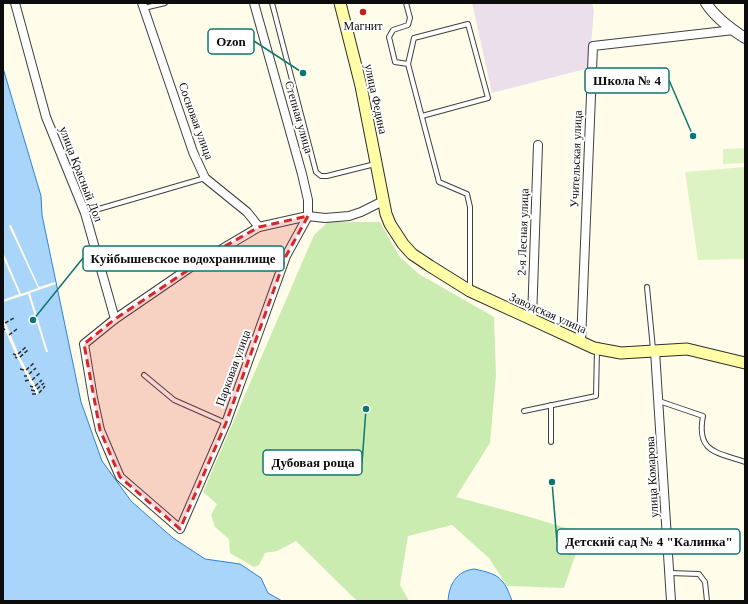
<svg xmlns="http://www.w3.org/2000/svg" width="748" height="604" font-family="Georgia,serif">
<rect width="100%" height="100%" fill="#fffdea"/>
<polygon fill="#ebdfec" points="472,3 592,3 594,10 589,68 492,93"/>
<polygon fill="#caecb1" points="328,222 380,222 399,256 419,274 494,317 496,375 490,443 456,497 523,515 583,533 564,588 507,586 489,558 452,525 408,536 400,585 409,601 357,601 296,541 277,551 265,553 259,565 254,567 230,553 229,539 215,527 211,515 217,504 203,492 314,235"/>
<g fill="#def3c3">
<polygon points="745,148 745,163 723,164 723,149"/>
<polygon points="745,167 745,259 698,260 685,172"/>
</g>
<g fill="#aad5fb" stroke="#2b83d8">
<polygon points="3,68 41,196 42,215 81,402 102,461 131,501 173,538 205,559 240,564 261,578 268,593 282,601 3,601"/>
<path d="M 474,569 C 499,574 504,578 512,601 L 448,601 C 449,584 457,571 474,569 Z"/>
</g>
<g fill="#fffdea">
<polygon points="11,225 39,287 55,282 56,284 30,293 48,352 46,352 28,294 3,302 3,300 19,294 3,257 3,252 21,294 38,288 9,226"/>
<polygon points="3,317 20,357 39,393 36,394 16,355 5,330"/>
</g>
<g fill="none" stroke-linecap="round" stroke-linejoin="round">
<g stroke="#3f3f3f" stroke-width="6">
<g id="service">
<polyline points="272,3 316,172 321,176 327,176 375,164"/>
<polyline points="406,3 410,18 408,25 393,30 389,37 395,62 408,64 439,182 467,194 470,207 470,290"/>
<polyline points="144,8 165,3"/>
<polyline points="408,64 414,38 468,24 488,98 422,116"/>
<polyline points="85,213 205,178"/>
<polyline points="647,287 653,349"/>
<polyline points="144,375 174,400 226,423"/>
<path d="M 659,401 L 703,416 C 696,453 717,452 745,462"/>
<polyline points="524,411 596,396 597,349"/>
<polyline points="551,442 551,405"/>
<polyline points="670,573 699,574 705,582 707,601"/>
</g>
</g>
<g stroke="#3f3f3f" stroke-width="10">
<g id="minor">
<polyline points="15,3 46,117 85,213 115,319 188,269 259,227 308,216 325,218 349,216 361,212 383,201"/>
<polyline points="142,3 193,152 205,178 247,212 259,227"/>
<polyline points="115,319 84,344 93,398 100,430 120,477 180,529 226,423 286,256 308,216 308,200 302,174 254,3"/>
<polyline points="532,319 538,145"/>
<polyline points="581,342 593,46 734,30"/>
<polyline points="655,351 671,601"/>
</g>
</g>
<g stroke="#3f3f3f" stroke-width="12">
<path id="tertiary" d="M 706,3 C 715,17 731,29 745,38"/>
</g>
<g stroke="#2e2e2e" stroke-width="13">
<polyline id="secondary" points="340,3 361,86 386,214 390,224 403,244 412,254 430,266 470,291 594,348 621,353 687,349 745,363"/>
</g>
<g stroke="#2e2e2e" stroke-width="1.5" stroke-dasharray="4 2" stroke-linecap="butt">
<polyline points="5,323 14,318"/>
<polyline points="3,326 4,327"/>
<polyline points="3,328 5,330"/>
<polyline points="9,335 17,329"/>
<polyline points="13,354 16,355"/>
<polyline points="18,354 26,347"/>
<polyline points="15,357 17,358"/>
<polyline points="20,357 28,350"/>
<polyline points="20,369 24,370"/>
<polyline points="26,370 34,363"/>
<polyline points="29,374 36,368"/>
<polyline points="24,376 27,376"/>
<polyline points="32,380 40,373"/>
<polyline points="25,381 29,380"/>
<polyline points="30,386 33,387"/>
<polyline points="35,386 42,380"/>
<polyline points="37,389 44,383"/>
<polyline points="31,390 35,391"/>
<polyline points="39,393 45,386"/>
<polyline points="32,394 36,394"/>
</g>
<use href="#service" stroke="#fff" stroke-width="4"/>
<use href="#minor" stroke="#fff" stroke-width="8"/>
<use href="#tertiary" stroke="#fff" stroke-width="10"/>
<use href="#secondary" stroke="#fffda5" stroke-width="11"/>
</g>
<path fill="#d62828" fill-opacity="0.2" stroke="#d62828" stroke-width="3" stroke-dasharray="8 5" stroke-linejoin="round" d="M 308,216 L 286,256 L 226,423 L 180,529 L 120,477 L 100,430 L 84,344 L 115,319 L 218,250 L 259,227 Z"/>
<circle fill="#c62119" stroke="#fff" stroke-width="1.5" cx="363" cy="12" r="4"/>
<g text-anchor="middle" stroke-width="4" stroke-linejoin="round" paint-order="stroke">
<g font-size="12" fill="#0c0c0c" stroke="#fff">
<text x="363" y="30">Магнит</text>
</g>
<g font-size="12" fill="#0c0c0c" stroke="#fff">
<text transform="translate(376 99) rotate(78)" y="4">улица Федина</text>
<text transform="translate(299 117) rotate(74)" y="4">Степная улица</text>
<text transform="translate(196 121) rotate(70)" y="4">Сосновая улица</text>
<text transform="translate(576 159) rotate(-88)" y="4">Учительская улица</text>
<text transform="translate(81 174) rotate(69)" y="4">улица Красный Дол</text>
<text transform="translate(523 232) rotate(-88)" y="4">2-я Лесная улица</text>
<text transform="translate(548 313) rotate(24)" y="4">Заводская улица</text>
<text transform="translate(233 368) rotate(-70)" y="4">Парковая улица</text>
<text transform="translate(652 477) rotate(-93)" y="4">улица Комарова</text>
</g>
</g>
<path fill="none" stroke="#0f766e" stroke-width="1.5" d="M303 73L254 41M693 136L669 80M33 320L83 258M366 409L362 463M552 482L557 542"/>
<g fill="#0f766e" stroke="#fff" stroke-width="1.5">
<circle cx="303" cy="73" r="4"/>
<circle cx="693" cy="136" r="4"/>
<circle cx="33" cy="320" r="4"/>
<circle cx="366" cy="409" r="4"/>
<circle cx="552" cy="482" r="4"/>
</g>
<g fill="#fff" stroke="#0f766e" stroke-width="1.5">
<rect x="208" y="29" width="46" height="25" rx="4"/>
<rect x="585" y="68" width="84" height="25" rx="4"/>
<rect x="83" y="246" width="201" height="25" rx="4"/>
<rect x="263" y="450" width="99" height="25" rx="4"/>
<rect x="557" y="529" width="183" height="25" rx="4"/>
</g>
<g font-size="13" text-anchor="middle" font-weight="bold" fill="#0c0c0c">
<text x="231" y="46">Ozon</text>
<text x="627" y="85">Школа № 4</text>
<text x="183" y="263">Куйбышевское водохранилище</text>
<text x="313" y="467">Дубовая роща</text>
<text x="649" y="546">Детский сад № 4 "Калинка"</text>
</g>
<rect width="748" height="604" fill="none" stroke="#0c0c0c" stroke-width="8"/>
</svg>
